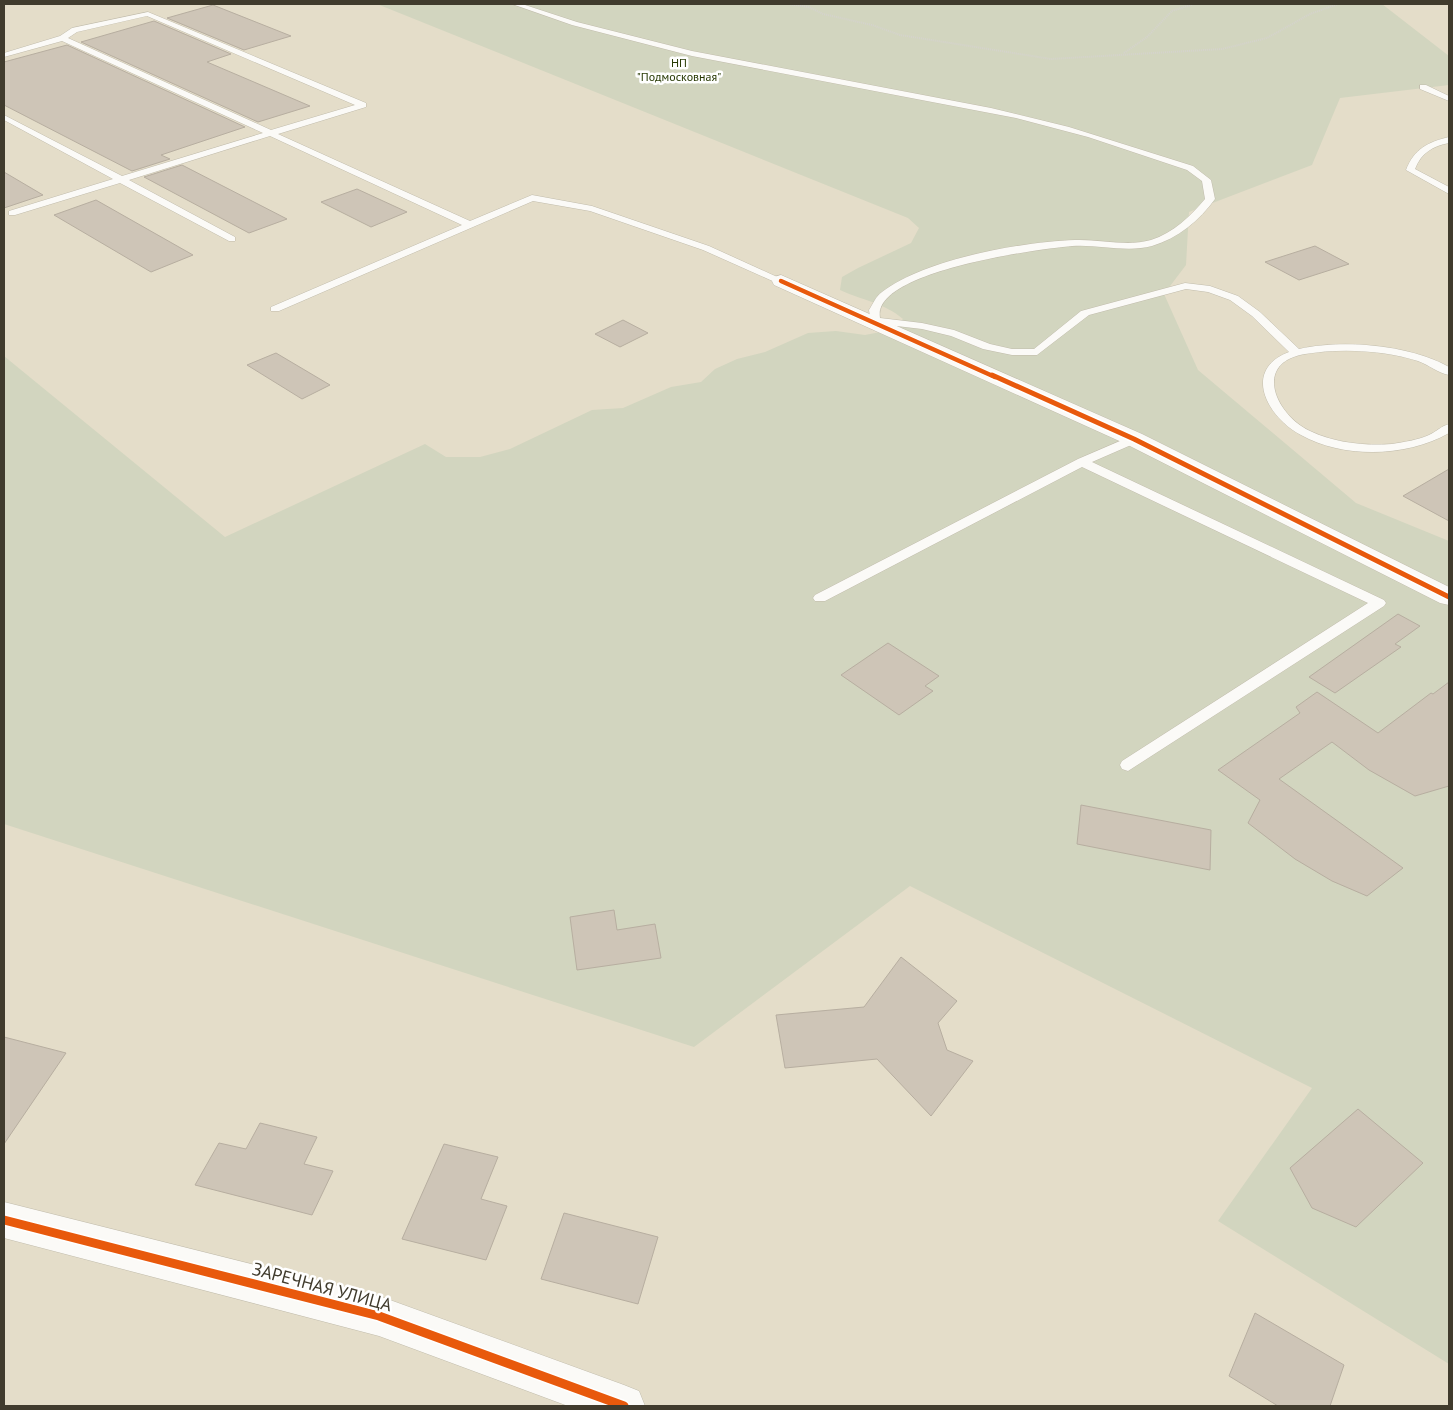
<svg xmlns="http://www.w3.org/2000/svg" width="1453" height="1410" font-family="'PT Sans',sans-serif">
<rect width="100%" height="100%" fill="#e4ddc9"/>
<path fill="#d2d5bf" d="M 377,4 L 1382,4 L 1449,56 L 1449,85 L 1340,98 L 1312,165 L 1189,212 L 1186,265 L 1164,294 L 1198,370 L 1356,503 L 1449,541 L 1449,1364 L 1218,1221 L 1312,1088 L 910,886 L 694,1047 L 4,824 L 4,356 L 225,537 L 425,444 L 446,457 L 480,457 L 510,449 L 592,410 L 623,408 L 671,387 L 701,382 L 715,369 L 737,359 L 765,352 L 808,333 L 836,331 L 865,335 L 891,330 L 903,319 C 885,303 861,300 840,290 L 842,277 L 858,268 L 911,243 L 919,228 L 908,218 Z"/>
<g fill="#cec5b7" stroke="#b7aea0">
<polygon points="213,5 291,36 244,50 167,18"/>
<polygon points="154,21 231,54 207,62 310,106 258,122 81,42"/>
<polygon points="67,45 245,127 161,155 170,159 132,171 4,105 4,62"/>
<polygon points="182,165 287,219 249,233 144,177"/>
<polygon points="4,172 43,195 4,208"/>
<polygon points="357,189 407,212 371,227 321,202"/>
<polygon points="96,200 193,255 151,272 54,215"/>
<polygon points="1315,246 1349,264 1299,280 1265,262"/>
<polygon points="623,320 648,333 620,347 595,334"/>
<polygon points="276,353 330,385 302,399 247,365"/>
<polygon points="1449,469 1449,521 1403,496"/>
<polygon points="1398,614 1420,626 1395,644 1401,647 1335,693 1309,677"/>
<polygon points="888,643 939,676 925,686 933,691 899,715 841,675"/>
<polygon points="1449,682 1449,786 1415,796 1369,770 1332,742 1279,779 1403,868 1367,896 1332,881 1295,859 1248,823 1260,800 1218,770 1300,713 1296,707 1317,692 1378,733 1431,693 1433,694"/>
<polygon points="1081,805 1211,830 1210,870 1077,844"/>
<polygon points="614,910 617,930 655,924 661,958 577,970 570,917"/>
<polygon points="901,957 957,1001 938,1023 947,1050 973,1061 931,1116 877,1059 785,1068 776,1015 864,1007"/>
<polygon points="4,1037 66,1053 4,1144"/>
<polygon points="1358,1109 1423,1163 1356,1227 1312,1208 1290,1168"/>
<polygon points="260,1123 317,1137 304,1164 333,1171 312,1215 195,1185 219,1143 246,1149"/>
<polygon points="444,1144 498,1157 481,1199 507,1206 486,1260 402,1239"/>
<polygon points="564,1213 658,1237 638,1304 541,1279"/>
<polygon points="1255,1313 1344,1365 1330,1406 1278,1406 1229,1376"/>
</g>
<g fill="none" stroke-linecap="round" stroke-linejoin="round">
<g stroke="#c1bcac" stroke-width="1">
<g id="service">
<path d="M 512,4 L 522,4 L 577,22 L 692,51 L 991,108 L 1069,127 L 1193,166 L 1211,180 L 1215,199 C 1199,221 1178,238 1152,246 C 1126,253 1098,244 1072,246 C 1039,249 871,271 880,318 L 922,323 L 954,330 L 990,344 L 1012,349 L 1034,349 L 1081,311 L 1185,283 L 1210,286 L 1238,296 L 1260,312 L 1299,349 C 1343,339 1410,345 1449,367 L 1449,375 C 1438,373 1429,365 1418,361 C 1384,350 1340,348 1305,354 C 1252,363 1276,415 1310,431 C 1335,443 1365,446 1392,444 C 1404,442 1418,440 1429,435 C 1436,432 1441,426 1449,424 L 1449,433 C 1407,457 1344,459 1301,435 C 1268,418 1241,370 1289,352 L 1252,316 L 1230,300 L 1208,292 L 1186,289 L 1089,315 L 1037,355 L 1012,355 L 983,349 L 951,336 L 922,329 L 871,323 L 869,310 C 873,304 876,296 882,292 C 925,259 1021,242 1075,240 C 1100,239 1127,247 1151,240 C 1173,233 1191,216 1205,199 L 1202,181 L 1187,170 L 1088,137 L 1016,118 L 692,56 L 572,25 Z"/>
<path d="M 148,12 L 366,103 L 366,107 L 278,134 L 470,221 L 532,195 L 592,206 L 709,246 L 786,281 L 777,283 L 703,250 L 590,211 L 533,201 L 279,311 L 271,311 L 271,307 L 462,225 L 270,136 L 129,180 L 235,237 L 235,241 L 229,241 L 120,183 L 15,215 L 9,215 L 9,211 L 113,179 L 4,120 L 4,115 L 122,176 L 263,133 L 62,41 L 4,57 L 4,53 L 60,36 L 72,28 ZM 147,16 L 355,105 L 271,130 L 68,38 L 77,32 Z"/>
<polygon points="1420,85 1426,85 1449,96 1449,101 1420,89"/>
<path d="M 1449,137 L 1449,143 C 1433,146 1421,153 1415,169 L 1449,187 L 1449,194 L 1406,170 C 1414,149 1428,142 1449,137 Z"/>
<polygon points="1134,435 1138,436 1140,439 1138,442 1092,462 1384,600 1386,603 1384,606 1128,771 1122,769 1120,765 1122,761 1368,603 1082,467 825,601 815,601 813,598 815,595 1078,459"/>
</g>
</g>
<g stroke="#c1bcac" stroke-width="1">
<g id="minor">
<polygon points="781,275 1142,434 1449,587 1449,605 1440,603 1126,444 774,285 772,281 774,277"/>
<polygon points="4,1202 379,1296 624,1385 639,1391 645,1406 568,1406 379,1336 4,1238"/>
</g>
</g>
<g stroke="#d5d3cd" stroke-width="2" stroke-dasharray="1 1" stroke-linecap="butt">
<polyline points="788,4 809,7 823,14 872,25 900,35 1051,59 1222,49 1267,38 1310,14 1338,4"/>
<polyline points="1124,53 1147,37 1172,11 1194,4"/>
</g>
<use href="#service" fill="#fbfaf7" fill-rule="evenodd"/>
<use href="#minor" fill="#fbfaf7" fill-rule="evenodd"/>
<g stroke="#fff" stroke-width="6">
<polyline id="cycleway-far2" points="781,281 995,377"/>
</g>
<g stroke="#fff" stroke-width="8">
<polyline id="cycleway-far1" points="992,375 1134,439 1449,597"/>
</g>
<g stroke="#fff" stroke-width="12">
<polyline id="cycleway" points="4,1220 379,1316 624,1406"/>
</g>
<use href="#cycleway-far2" stroke="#e8590c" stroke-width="4.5"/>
<use href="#cycleway-far1" stroke="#e8590c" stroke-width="5"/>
<use href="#cycleway" stroke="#e8590c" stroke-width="9"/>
</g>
<g text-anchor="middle" stroke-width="5" stroke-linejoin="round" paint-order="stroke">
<g font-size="12" fill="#283a04" stroke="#fff">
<text x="679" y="67">НП<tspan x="679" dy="14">"Подмосковная"</tspan></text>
</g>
<g font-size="18" fill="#403b2d" stroke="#fff">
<text transform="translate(322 1287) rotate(15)" y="6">ЗАРЕЧНАЯ УЛИЦА</text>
</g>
</g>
<rect width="1453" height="1410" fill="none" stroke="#403b2d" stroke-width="10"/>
</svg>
